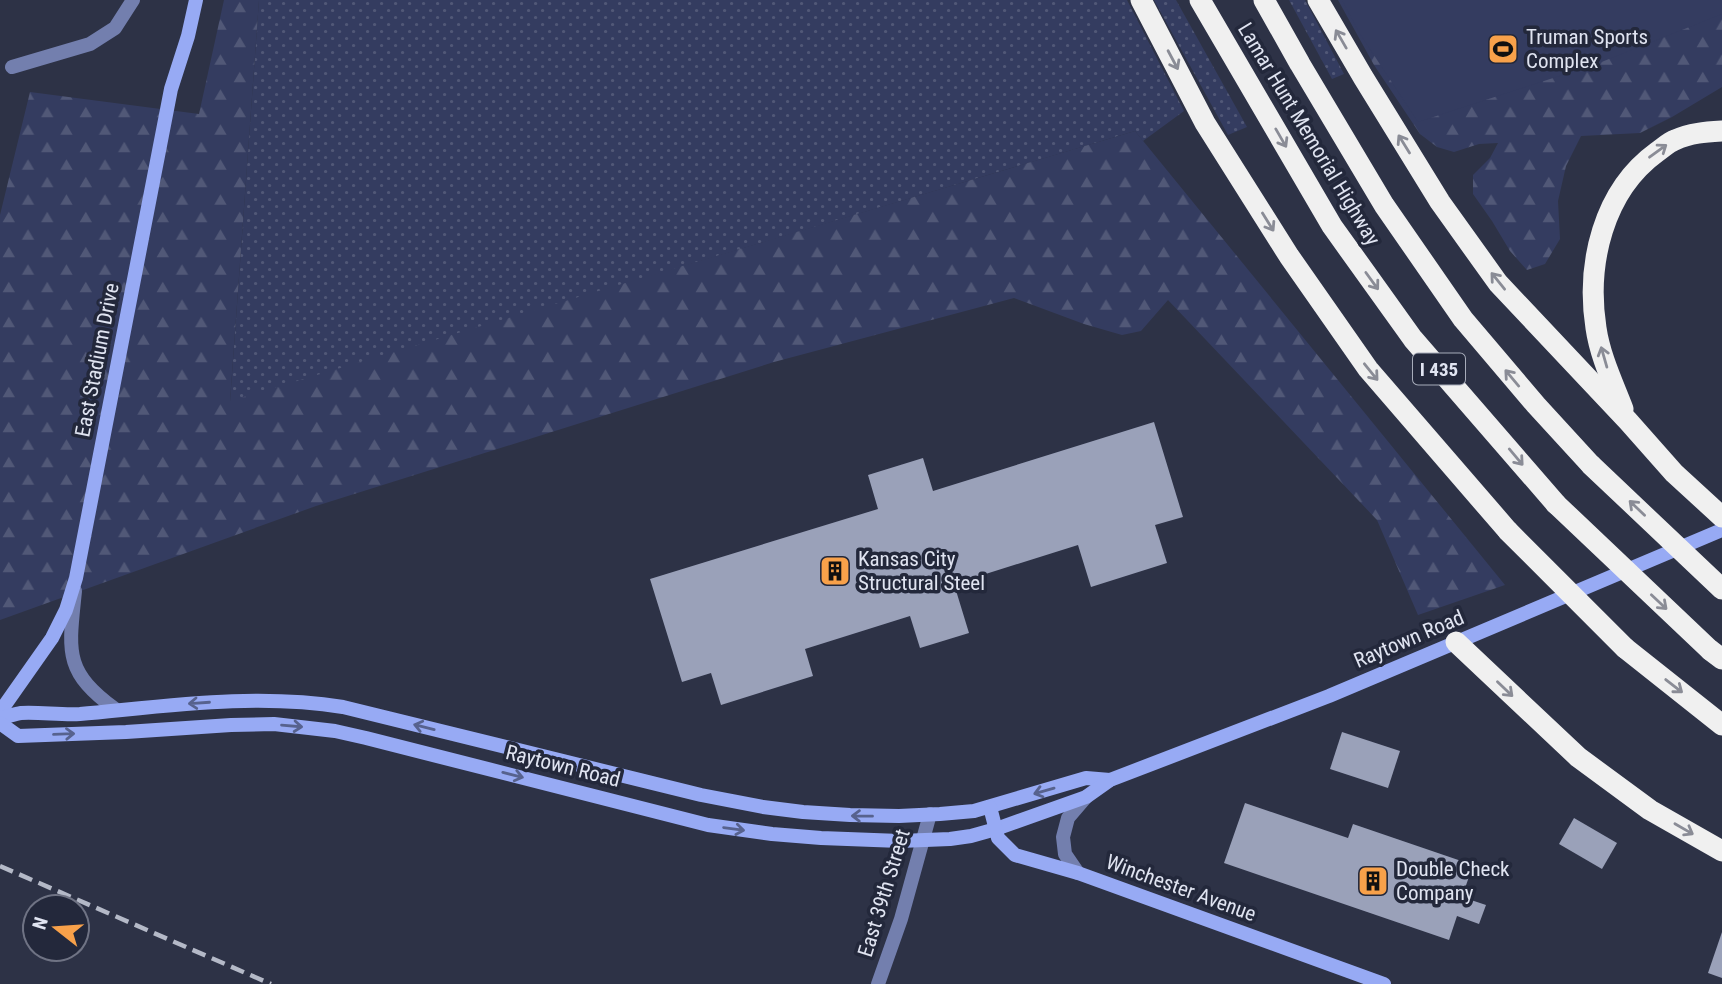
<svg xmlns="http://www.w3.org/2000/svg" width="1722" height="984" font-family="'Roboto Condensed',sans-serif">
<defs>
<pattern id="grass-dots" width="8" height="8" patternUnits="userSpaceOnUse" patternTransform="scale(1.75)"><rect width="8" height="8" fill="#343c60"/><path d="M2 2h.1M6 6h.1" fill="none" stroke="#515877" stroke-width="1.8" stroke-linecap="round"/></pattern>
<pattern id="forest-firs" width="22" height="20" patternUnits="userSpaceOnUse" patternTransform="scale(1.75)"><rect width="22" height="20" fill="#343c60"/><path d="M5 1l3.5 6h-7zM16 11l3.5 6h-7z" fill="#515877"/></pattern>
</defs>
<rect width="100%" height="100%" fill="#2d3246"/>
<g fill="url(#grass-dots)">
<polygon points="259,0 1127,0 1184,111 1143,141 1135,131 230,402"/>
<polygon points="1154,0 1176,0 1247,127 1228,135"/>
<polygon points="1289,0 1305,0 1344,74 1332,79"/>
</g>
<g fill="url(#forest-firs)">
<polygon points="224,0 259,0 230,401 1135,131 1505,585 1418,615 1377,520 1168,300 1141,331 1122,335 1084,324 1014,298 774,362 316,506 0,620 0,215 30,92 199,114"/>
<polygon points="1338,0 1722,0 1722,87 1672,117 1640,133 1581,136 1566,166 1558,201 1560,239 1545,264 1527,270 1510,251 1492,221 1473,194 1473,175 1490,158 1498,143 1479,144 1454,152 1437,147 1420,134 1374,65"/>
</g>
<polygon fill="#343c60" points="1342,0 1722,0 1722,14 1599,63 1418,122 1360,34"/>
<g fill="#9aa1b9">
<polygon points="1154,422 1183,517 1155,525 1167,563 1091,587 1078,545 954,584 969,633 920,648 910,616 805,649 813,676 721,705 711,673 682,682 650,579 878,509 868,475 923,458 933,491"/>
<polygon points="1342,732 1400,751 1388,788 1330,769"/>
<polygon points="1245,803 1348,838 1353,824 1473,865 1462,897 1486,905 1479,924 1457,916 1449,940 1224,863"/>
<polygon points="1574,818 1617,843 1602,869 1559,844"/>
<polygon points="1722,932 1722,978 1708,973"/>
</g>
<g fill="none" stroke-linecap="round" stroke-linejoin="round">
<g stroke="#737fae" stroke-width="14">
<polyline points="12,67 90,44 115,28 133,0"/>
<path d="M 75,591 C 69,651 63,671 115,709"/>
<polyline points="1078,873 1065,854 1063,837 1068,818 1086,797"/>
<polyline points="878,984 901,919 930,814"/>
</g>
<g stroke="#97aaf4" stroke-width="14">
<polyline points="0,712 52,638 66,610 76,578 171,89 188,36 196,0"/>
<path d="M 0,718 C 7,717 14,714 21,713 C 40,712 60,715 80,714 C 168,706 255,693 343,707 L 701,795 L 763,807 L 803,812 L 850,815 L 899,816 L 940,814 L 974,811 L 1086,778 L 1110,780"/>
<polyline points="0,723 18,736 126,732 231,725 274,724 335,731 366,738 708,825 772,834 821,838 900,841 950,839 971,836 996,829 1086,797 1110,780 1329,696 1722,530"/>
<polyline points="990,807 998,838 1015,855 1078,873 1384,984"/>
</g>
<g stroke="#f0f0f0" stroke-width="21">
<polyline points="1141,0 1205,123 1289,256 1368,369 1508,531"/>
<polyline points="1200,0 1332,226 1413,339 1556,504"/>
<polyline points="1264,0 1300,64 1384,205 1463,319 1536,405 1591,465"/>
<polyline points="1318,0 1363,77 1440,202 1498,283 1628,421 1674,473 1722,517"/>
<path d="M 1623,409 C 1613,383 1600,356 1596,328 C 1586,264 1603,191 1657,152 C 1663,148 1669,142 1675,140 C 1690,133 1706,132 1722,131"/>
<polyline points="1456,642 1578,757 1650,810 1722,851"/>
<polyline points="1625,648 1722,725"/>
<polyline points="1710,650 1722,659"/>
</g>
<polyline stroke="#b4b9c7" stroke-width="4.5" stroke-dasharray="14 7" stroke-linecap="butt" points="0,866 271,984"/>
<g stroke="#f0f0f0" stroke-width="21">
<polyline points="1591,465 1722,589"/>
<polyline points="1556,504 1710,650"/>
<polyline points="1508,531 1625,648"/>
</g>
</g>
<defs><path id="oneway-shaft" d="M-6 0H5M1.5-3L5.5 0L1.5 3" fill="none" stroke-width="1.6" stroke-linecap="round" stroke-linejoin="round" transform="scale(1.75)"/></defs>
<g stroke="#8a8c96">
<use href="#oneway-shaft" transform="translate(1341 39) rotate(-120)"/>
<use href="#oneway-shaft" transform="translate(1173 60) rotate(62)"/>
<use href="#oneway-shaft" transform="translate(1281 138) rotate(60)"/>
<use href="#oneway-shaft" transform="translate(1404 144) rotate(-122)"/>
<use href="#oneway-shaft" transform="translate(1658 151) rotate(-36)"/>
<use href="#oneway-shaft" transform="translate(1268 222) rotate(58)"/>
<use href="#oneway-shaft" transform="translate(1372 281) rotate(54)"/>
<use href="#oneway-shaft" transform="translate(1498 281) rotate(-129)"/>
<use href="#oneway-shaft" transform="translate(1604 357) rotate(-106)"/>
<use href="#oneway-shaft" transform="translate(1371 372) rotate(51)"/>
<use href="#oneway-shaft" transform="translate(1512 378) rotate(-130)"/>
<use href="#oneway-shaft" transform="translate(1516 457) rotate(50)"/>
<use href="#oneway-shaft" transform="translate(1637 508) rotate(-136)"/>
<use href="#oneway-shaft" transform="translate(1659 602) rotate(43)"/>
<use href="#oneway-shaft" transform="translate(1674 686) rotate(38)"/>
<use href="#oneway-shaft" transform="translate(1505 689) rotate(44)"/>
<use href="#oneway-shaft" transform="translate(1684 829) rotate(30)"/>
</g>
<g stroke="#57628e">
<use href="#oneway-shaft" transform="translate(199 703) rotate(176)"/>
<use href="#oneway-shaft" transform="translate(292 726) rotate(5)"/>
<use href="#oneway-shaft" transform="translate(424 727) rotate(-166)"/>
<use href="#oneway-shaft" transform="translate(64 734) rotate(-2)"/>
<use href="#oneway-shaft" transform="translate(513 775) rotate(14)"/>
<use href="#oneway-shaft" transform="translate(1044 791) rotate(164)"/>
<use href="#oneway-shaft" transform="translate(862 816) rotate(-179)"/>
<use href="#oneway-shaft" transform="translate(734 829) rotate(8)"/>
</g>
<defs>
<g id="stadium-square" transform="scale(1.575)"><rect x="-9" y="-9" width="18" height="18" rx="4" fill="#f8a14a" stroke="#23283b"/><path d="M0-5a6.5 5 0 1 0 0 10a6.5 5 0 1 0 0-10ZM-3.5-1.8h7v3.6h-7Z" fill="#111"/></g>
<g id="building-square" transform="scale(1.575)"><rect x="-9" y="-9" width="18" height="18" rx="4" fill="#f8a14a" stroke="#23283b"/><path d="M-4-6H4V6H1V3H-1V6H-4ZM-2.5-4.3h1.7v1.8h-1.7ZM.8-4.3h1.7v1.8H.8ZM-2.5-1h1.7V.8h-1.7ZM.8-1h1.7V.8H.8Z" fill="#111"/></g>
</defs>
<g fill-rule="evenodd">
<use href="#stadium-square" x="1503" y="49"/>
<use href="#building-square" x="835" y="571"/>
<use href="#building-square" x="1373" y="881"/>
</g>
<g text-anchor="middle" stroke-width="7" stroke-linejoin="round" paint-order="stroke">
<rect fill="#23283b" stroke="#a7acba" stroke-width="2" x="1413" y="353.5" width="52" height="31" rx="5"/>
<g font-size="19" font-weight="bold" fill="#e0e4f1">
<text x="1439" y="376">I 435</text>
</g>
<g font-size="21" fill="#e0e4f1" stroke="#23283b" text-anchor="start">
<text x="1526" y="44">Truman Sports<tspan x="1526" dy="24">Complex</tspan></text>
<text x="858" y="566">Kansas City<tspan x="858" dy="24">Structural Steel</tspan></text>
<text x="1396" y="876">Double Check<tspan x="1396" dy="24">Company</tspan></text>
</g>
<g font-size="21" fill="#e0e4f1" stroke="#23283b">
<text transform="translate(1309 134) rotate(59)" y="7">Lamar Hunt Memorial Highway</text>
<text transform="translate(97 360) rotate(-79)" y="7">East Stadium Drive</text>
<text transform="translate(1409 639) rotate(-23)" y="7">Raytown Road</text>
<text transform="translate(563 766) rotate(14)" y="7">Raytown Road</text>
<text transform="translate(1181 888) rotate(20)" y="7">Winchester Avenue</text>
<text transform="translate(884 893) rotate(-73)" y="7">East 39th Street</text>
</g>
</g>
<g transform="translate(56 928) rotate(287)"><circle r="33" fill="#23283b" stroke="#6f7384" stroke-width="2"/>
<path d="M0-5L12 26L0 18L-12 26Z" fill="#f8a14a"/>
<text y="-10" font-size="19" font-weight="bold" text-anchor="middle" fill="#e0e4f1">N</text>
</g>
</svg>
